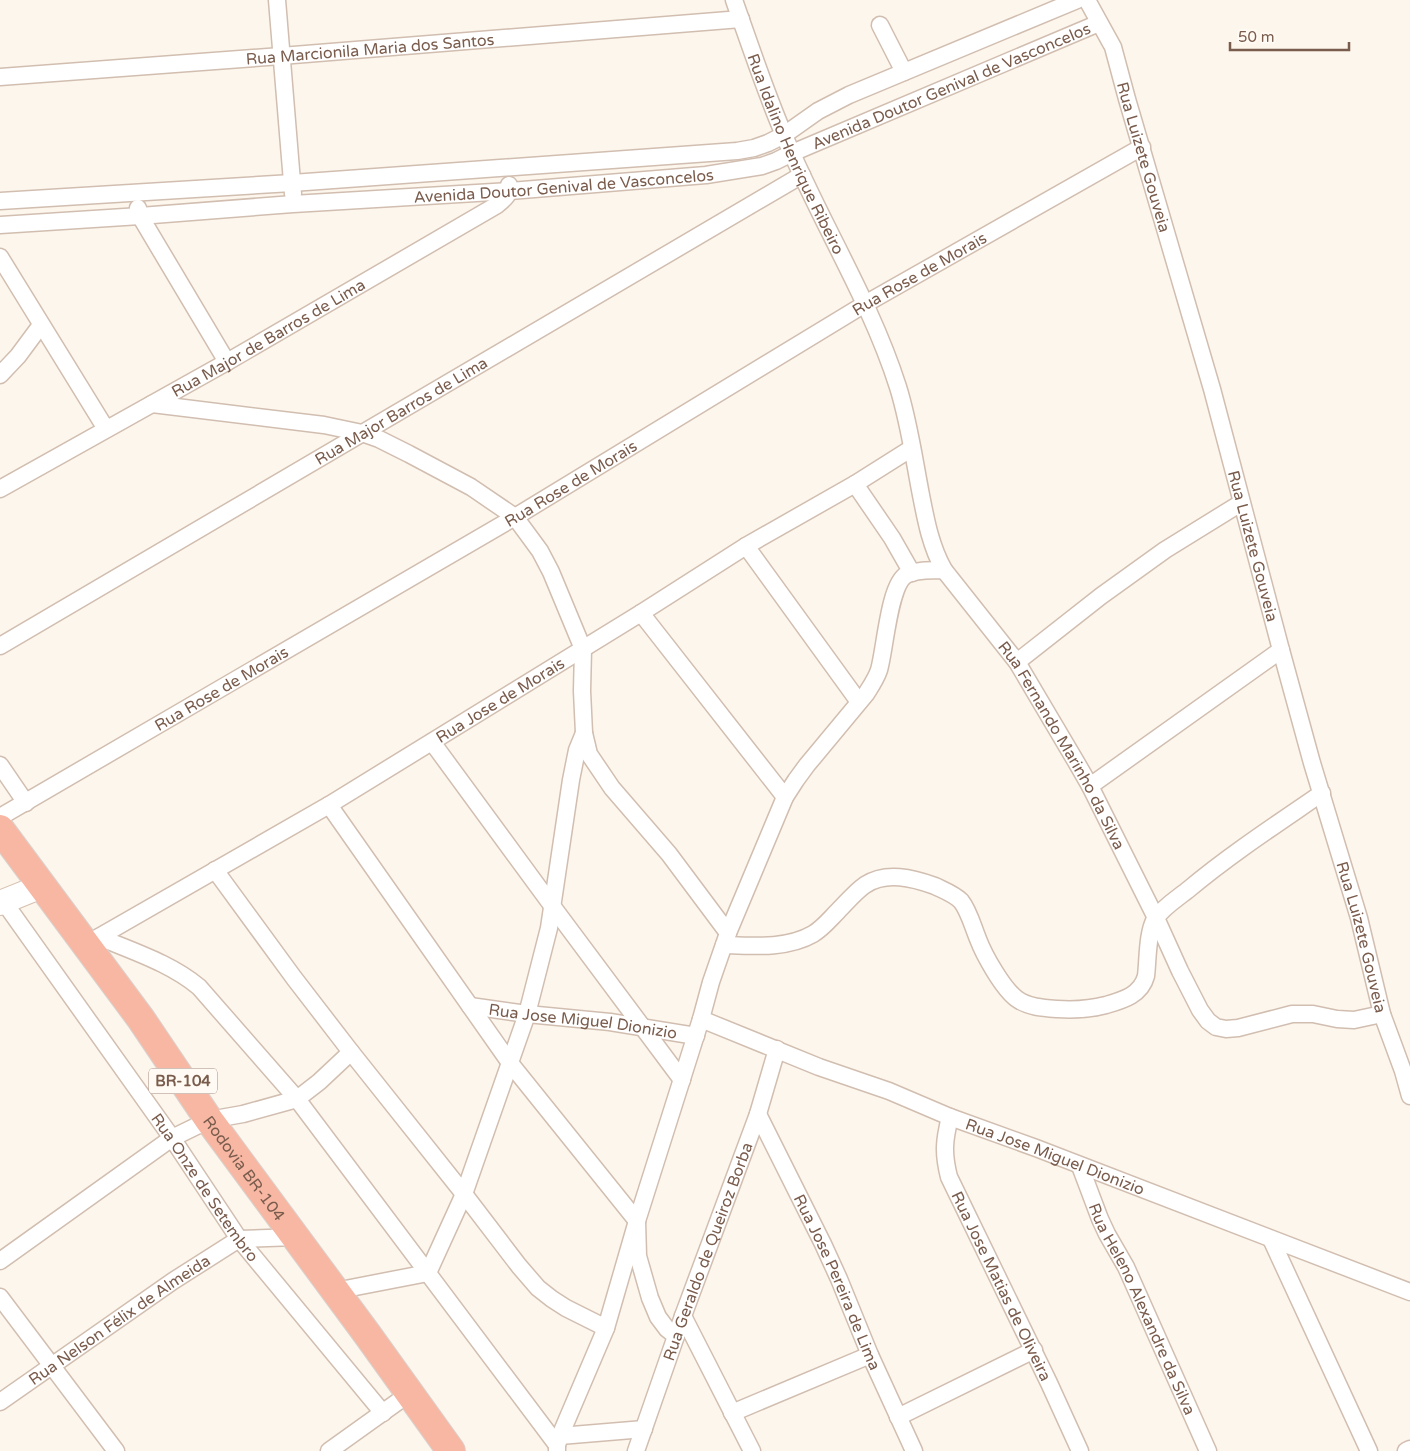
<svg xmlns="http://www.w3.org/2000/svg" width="1410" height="1451" font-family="'Varela Round',sans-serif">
<rect width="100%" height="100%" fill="#fdf6ec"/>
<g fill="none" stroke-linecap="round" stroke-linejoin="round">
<g stroke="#d1beb0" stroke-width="19">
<g id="street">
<polyline points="277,0 293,194"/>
<path id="s1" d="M 734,0 C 750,45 765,91 784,135 C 819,220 870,299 898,387 C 909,422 914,459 921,495 C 926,521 931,547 944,570 L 1017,662 L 1075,760 L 1090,786 L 1156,918 L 1180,971 L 1200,1010 L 1208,1021 L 1216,1027 L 1226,1029 L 1238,1028 L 1292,1014 L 1313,1014 L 1337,1019 L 1354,1020 L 1382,1014"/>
<path id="s2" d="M 1087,0 L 1113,47 L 1127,99 L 1212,389 L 1281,650 L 1312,763 L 1359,918 L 1382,1014 L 1403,1071 L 1410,1096"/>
<polyline points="880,25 904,72"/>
<path id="s3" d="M 0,77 L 281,56 L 741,19"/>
<polyline points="0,201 292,183 737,151 754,148 768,143 784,135 818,111 849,95 1077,0"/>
<polyline points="138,208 140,216 227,362"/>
<path id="s4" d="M 0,225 L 140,216 L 293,204 L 510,191 L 706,175 L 762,166 L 776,161 L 792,153 L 1099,23"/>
<polyline points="0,257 106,429"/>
<polyline points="0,375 18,356 41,325"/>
<polyline points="152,404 324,425 362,433 379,439 409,454 471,487 515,517 540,551 551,572 583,649 582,691 584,733 589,754 612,788 669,854 728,933"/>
<polyline points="855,484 892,538 912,573"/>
<path id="s5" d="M 0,489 L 227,362 L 497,205 C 504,199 510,195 509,185"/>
<polyline points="746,546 859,702"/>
<polyline points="641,613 785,797"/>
<path id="s6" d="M 0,646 L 802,175"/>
<polyline points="1017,662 1101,596 1165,550 1241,503"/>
<polyline points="432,742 553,907 682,1080"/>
<polyline points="0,765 26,803"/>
<polyline points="1090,786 1281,650"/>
<polyline points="329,805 510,1063 637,1221 638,1256 650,1298 658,1317 667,1329 676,1336"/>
<path id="s7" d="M 0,817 L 515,517 L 865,304 L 1142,147"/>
<polyline points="215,870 294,978 351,1052 464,1194 519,1266 538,1288 552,1299 566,1308 606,1328"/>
<path id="s8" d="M 4,902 L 172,1138 L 239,1239 L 383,1413"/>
<path d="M 99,937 C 134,952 170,963 199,987 L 297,1099 L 557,1445"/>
<path id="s9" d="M 85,945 L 329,805 L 641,613 L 746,546 L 855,484 L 912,448"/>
<path d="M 724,945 C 753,946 787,949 813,934 C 823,928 830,919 838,911 C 847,902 855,892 865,885 C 886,871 913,878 935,886 C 943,890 954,894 961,901 C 969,911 973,927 978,939 C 984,955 1003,989 1017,999 C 1028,1007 1043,1008 1057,1009 C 1072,1010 1091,1009 1106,1005 C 1123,1000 1141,995 1146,976 C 1148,960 1147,933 1155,919 C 1163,907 1178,898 1189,889 C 1231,854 1277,824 1322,793"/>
<path id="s10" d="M 470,1006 L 527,1014 L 610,1022 L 696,1036"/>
<path id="s11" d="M 701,1019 L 819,1067 L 889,1091 L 950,1117 L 1036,1148 L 1410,1292"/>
<path id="s12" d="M 758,1114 L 823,1244 L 839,1279 L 870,1355 L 914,1451"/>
<path id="s13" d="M 950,1117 C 944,1141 943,1153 949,1177 L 1049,1383 L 1080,1451"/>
<path id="s14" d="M 1080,1166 L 1100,1219 L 1107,1234 L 1126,1267 L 1208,1451"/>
<polyline points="1271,1239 1369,1451"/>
<polyline points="0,1261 172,1138 209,1120 243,1114 297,1099 319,1082 351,1052"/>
<polyline points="335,1291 428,1273 464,1194 527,1014 549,928 571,780 577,750 584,733"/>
<polyline points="0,1297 116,1451"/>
<polyline points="683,1316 752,1451"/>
<path id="s15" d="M 0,1402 L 173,1281 L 239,1239 L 296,1237"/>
<polyline points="732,1413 870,1355"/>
<polyline points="898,1417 1034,1350"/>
<polyline points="560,1436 644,1429"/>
<polyline points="329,1451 410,1393"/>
<path d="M 557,1451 L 557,1445 L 560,1436 L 606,1328 L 637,1221 L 701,1019 L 711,982 L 728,933 L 785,797 L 796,780 L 807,765 L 866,694 C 871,686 876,679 879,670 C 885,650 889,585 906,575 C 917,569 933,571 944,570"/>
<path id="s16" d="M 636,1451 L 683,1316 L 758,1114 L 777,1049"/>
<polyline points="1406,1451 1410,1449"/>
</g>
</g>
<g stroke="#d6c0b0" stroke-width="26">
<polyline id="secondary" points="0,903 42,886"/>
</g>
<g stroke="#dad1cd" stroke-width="30">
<g id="highway">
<path id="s17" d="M 0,829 L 141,1019 L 209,1120 L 367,1334 L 451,1451"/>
</g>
</g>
<use href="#street" stroke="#fff" stroke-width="16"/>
<use href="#secondary" stroke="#fff" stroke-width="24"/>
<use href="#highway" stroke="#f7b7a3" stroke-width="28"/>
</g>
<g text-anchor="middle" stroke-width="4" stroke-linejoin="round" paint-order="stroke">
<rect fill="#fffaf3" stroke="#a28b7f" stroke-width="1" x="149" y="1068.5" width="68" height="25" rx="4"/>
<g font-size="15" font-weight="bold" fill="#7a5c4d">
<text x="183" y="1086">BR-104</text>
</g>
<g font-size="16" fill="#7a5c4d" stroke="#fffaf3">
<text dy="6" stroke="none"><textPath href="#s3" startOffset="371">Rua Marcionila Maria dos Santos</textPath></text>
<text dy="6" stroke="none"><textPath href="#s4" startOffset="970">Avenida Doutor Genival de Vasconcelos</textPath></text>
<text dy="6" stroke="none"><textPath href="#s1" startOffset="166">Rua Idalino Henrique Ribeiro</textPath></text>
<text dy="6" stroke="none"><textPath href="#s2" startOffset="168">Rua Luizete Gouveia</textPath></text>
<text dy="6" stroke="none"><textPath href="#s4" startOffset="565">Avenida Doutor Genival de Vasconcelos</textPath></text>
<text dy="6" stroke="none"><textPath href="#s7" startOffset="1068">Rua Rose de Morais</textPath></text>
<text dy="6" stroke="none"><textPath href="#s5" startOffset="308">Rua Major de Barros de Lima</textPath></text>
<text dy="6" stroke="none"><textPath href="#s6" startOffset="465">Rua Major Barros de Lima</textPath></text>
<text dy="6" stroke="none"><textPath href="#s7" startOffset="661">Rua Rose de Morais</textPath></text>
<text dy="6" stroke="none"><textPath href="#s2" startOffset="572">Rua Luizete Gouveia</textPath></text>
<text dy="6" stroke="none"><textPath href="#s7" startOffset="256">Rua Rose de Morais</textPath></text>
<text dy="6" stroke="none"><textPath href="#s9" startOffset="482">Rua Jose de Morais</textPath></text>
<text dy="6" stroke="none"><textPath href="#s1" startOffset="822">Rua Fernando Marinho da Silva</textPath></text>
<text dy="6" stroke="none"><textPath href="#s2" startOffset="978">Rua Luizete Gouveia</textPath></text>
<text dy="6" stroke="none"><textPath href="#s10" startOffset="114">Rua Jose Miguel Dionizio</textPath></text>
<text dy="6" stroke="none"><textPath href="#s11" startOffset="380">Rua Jose Miguel Dionizio</textPath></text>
<text dy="6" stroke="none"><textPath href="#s17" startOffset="418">Rodovia BR-104</textPath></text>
<text dy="6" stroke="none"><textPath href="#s8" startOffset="349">Rua Onze de Setembro</textPath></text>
<text dy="6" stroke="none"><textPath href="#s16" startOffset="212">Rua Geraldo de Queiroz Borba</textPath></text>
<text dy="6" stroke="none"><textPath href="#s12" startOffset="186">Rua Jose Pereira de Lima</textPath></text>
<text dy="6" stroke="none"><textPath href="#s13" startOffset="182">Rua Jose Matias de Oliveira</textPath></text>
<text dy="6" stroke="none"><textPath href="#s14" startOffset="156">Rua Heleno Alexandre da Silva</textPath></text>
<text dy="6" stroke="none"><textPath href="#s15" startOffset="145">Rua Nelson Félix de Almeida</textPath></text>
</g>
</g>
<path d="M1230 42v8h119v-8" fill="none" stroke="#7a5c4d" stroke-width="2.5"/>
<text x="1238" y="42" font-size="15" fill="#7a5c4d" stroke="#fffaf3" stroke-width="4" paint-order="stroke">50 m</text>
</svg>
